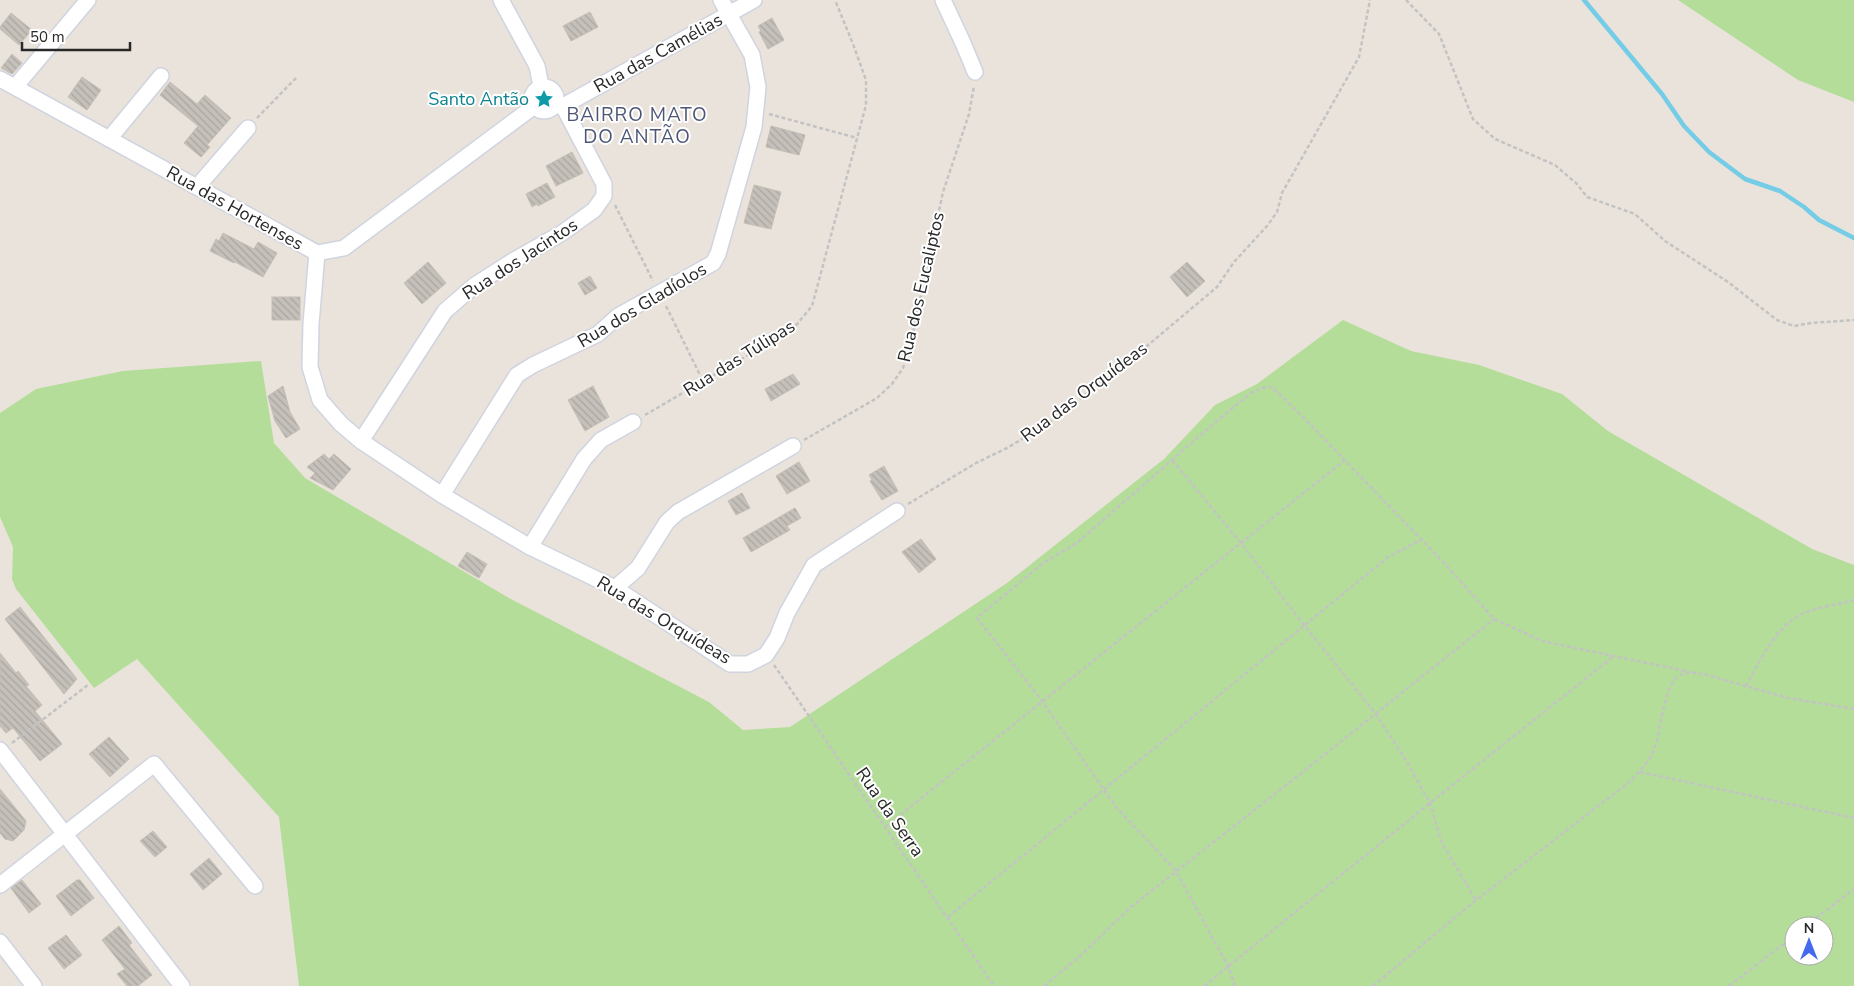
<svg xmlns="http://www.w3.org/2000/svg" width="1854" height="986" font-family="'Nunito Sans',sans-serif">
<defs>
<pattern id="building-back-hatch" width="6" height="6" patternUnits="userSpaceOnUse" patternTransform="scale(1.25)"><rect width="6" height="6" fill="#c5c0ba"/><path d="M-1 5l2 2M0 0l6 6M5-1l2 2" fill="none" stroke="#a9a5a0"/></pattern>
</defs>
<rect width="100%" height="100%" fill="#eae3db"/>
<g fill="#b4dd9a" fill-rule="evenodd">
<polygon points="1678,0 1854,0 1854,102 1798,80"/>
<path d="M 1343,320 L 1411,351 L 1479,365 L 1562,394 L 1608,431 L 1812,549 L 1854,565 L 1854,986 L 299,986 L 279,817 L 137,659 L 94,688 L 16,589 L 12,579 L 13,547 L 0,517 L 0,413 L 36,389 L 123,371 L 261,361 L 274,443 L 305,478 L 509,598 L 709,702 L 743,730 L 790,727 L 1007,583 L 1164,459 L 1215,405 L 1257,384 ZM 1794,926 L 1824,926 L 1824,956 L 1794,956 Z"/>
</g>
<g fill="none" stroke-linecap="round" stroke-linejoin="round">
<polyline stroke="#74cce6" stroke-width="4.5" points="1584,0 1662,94 1684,126 1709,152 1745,179 1780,191 1804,207 1819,220 1854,238"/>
</g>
<g fill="url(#building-back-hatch)" stroke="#c5beb5">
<polygon points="590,12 598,27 571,41 563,26"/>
<polygon points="11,13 32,30 19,45 0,29 0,27"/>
<polygon points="772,18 784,40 768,49 759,32 761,31 758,26"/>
<polygon points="12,54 22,63 12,74 1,68"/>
<polygon points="82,77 101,90 87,110 68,97"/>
<polygon points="170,82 197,104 205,95 231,118 207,145 210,147 201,157 184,143 198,126 160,95"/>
<polygon points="771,126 805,135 799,155 766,147"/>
<polygon points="572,152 583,173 556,186 546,166"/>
<polygon points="547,183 555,197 538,206 537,204 532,207 526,194"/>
<polygon points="754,185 781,192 771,229 744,223"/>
<polygon points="223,233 254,249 258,242 277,253 263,277 235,262 234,263 210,251 216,239 219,241"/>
<polygon points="428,262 446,283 422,304 404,283"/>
<polygon points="1187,262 1205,281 1187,297 1170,277"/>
<polygon points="590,276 597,288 585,295 578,283"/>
<rect x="272" y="297" width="28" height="23"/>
<polygon points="793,374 800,384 771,401 765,389"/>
<polygon points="283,386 290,412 300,429 286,438 275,421 268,396"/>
<polygon points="593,386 609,417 585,431 568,400"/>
<polygon points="324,454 329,459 334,454 351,469 333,490 310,478 315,473 307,467"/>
<polygon points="799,462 810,481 787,494 776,476"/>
<polygon points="884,466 898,491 882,500 870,481 872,480 869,475"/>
<polygon points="742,493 750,508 736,515 728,501"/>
<polygon points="795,508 801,518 787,526 790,530 751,552 743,538"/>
<polygon points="921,539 936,559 919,573 902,552"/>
<polygon points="467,552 487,564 479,578 458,566"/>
<polygon points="20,607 77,679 64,694 5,619"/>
<polygon points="0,653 16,673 18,671 29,685 26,686 42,705 35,711 62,744 40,761 13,728 6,733 0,726"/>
<polygon points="109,737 129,759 110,777 89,754"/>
<polygon points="0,789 26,821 24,830 13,841 5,839 0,833"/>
<polygon points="153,831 167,847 155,857 140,841"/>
<polygon points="209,858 222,874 203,890 190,874"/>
<polygon points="22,880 41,904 29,913 11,888"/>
<polygon points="77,880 80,880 94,898 71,916 56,896"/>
<polygon points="119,926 132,943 129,945 152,975 138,986 127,986 117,974 125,969 102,940"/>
<polygon points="66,935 82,955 64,969 48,948"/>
</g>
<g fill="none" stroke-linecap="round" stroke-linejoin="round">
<g stroke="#d0d4e0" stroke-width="18">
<g id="minor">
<polyline points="501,0 537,66 541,86"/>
<polyline points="943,0 963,43 975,72"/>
<polyline points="0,79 317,253 344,248 533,107"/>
<circle cx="544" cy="99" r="12"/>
<polyline points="15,87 88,0"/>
<polyline points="563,106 754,0"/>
<polyline points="109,139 161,76"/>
<polyline points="197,187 248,128"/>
<polyline points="317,253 311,324 310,367 320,400 341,424 361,441 442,495 530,547 615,588 730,664 748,664 766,655 777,638 787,613 814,565 897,511"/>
<polyline points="361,441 445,311 475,285 511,262 562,233 594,210 604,196 604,184 563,106 555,106"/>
<polyline points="442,495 517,375 533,365 598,334 618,316 713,263 718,254 754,127 758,87 752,55 721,0"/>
<polyline points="530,547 584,459 601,440 633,422"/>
<polyline points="615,588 638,568 667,522 678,512 793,446"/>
<polyline points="0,750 182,986"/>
<polyline points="0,885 154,764 255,886"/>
<polyline points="0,942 34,986"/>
</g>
</g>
<g stroke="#c3c3c3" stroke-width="2.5" stroke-dasharray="4 2.5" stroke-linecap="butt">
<polyline points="1406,0 1439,34 1473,119 1495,139 1555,165 1577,184 1587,197 1635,214 1665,241 1728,282 1777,320 1794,326 1811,323 1854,320"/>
<polyline points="769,114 857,138"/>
<polyline points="257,118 297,77"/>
<polyline points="615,205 653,281"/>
<polyline points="666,306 703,381"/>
<polyline points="645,415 793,329 812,306 866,105 866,80 853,44 835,0"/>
<polyline points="804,440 877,398 892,384 903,368 911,342 943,192 969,114 974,86"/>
<polyline points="1172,460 1241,543 1304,625 1376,714 1407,762 1430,803 1442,843 1476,900"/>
<polyline points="908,504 976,463 1007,448 1047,424 1128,362 1217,287 1234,262 1267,226 1277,212 1282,193 1359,57 1370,0"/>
<polyline points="774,665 994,986"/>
<path d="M 1746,686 C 1760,661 1775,627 1802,614 C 1817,607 1837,605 1854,600"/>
<polyline points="12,743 88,685"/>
<polyline points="1640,772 1854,818"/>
<polyline points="885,827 1345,460"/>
<polyline points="948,917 1388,557 1421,540"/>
<polyline points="1806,926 1854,889"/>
<polyline points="1044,986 1080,956 1131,907 1309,767 1494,619"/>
<polyline points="1204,986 1430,803 1614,656"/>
<polyline points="1235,986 1228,966 1176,871 1116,807 1042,701 977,618 1043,563 1078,542 1219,419 1251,393 1262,388 1272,387 1302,416 1445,564 1494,619 1542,641 1690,672"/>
<path d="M 1373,986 L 1476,900 L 1627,784 C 1638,773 1650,762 1655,747 C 1661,730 1664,683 1680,675 C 1688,671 1695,673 1703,674 L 1788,698 L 1854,709"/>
<polyline points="1729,986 1794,936"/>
</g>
<use href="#minor" stroke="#fff" stroke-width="15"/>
</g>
<defs>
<g id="sight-bare" transform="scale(1.5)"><path d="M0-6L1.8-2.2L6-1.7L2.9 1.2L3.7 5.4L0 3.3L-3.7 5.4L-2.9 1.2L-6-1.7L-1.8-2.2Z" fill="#0f9aa8" stroke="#fff" stroke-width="2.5" paint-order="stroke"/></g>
</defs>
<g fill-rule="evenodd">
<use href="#sight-bare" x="544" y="99"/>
</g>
<g text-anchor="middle" stroke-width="4" stroke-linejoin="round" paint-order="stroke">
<g font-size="18" fill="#282828" stroke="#fff">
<text transform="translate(658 53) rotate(-29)" y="6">Rua das Camélias</text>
<text transform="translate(235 208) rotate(29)" y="6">Rua das Hortenses</text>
<text transform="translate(520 259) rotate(-33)" y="6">Rua dos Jacintos</text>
<text transform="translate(921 287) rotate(-77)" y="6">Rua dos Eucaliptos</text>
<text transform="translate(642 305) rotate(-31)" y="6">Rua dos Gladíolos</text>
<text transform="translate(739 358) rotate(-32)" y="6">Rua das Túlipas</text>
<text transform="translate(1084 392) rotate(-37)" y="6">Rua das Orquídeas</text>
<text transform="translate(664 620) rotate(31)" y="6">Rua das Orquídeas</text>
<text transform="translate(890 812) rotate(55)" y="6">Rua da Serra</text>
</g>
<g font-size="18" fill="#0d838f" stroke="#fff" text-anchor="end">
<text x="529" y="105">Santo Antão</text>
</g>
<g font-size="19" letter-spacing="1" fill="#4c5575" stroke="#fff">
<text x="637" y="121">BAIRRO MATO<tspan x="637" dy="22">DO ANTÃO</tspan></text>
</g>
</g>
<g transform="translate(1809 941)"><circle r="24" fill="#ffffff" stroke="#a9a9a9"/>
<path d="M0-4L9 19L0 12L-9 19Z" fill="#446bed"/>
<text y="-8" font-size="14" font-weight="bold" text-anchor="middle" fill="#282828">N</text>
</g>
<path d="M22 42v8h108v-8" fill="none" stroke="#282828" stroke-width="2.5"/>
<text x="30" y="42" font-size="15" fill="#282828" stroke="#ffffff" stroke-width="4" paint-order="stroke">50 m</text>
</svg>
